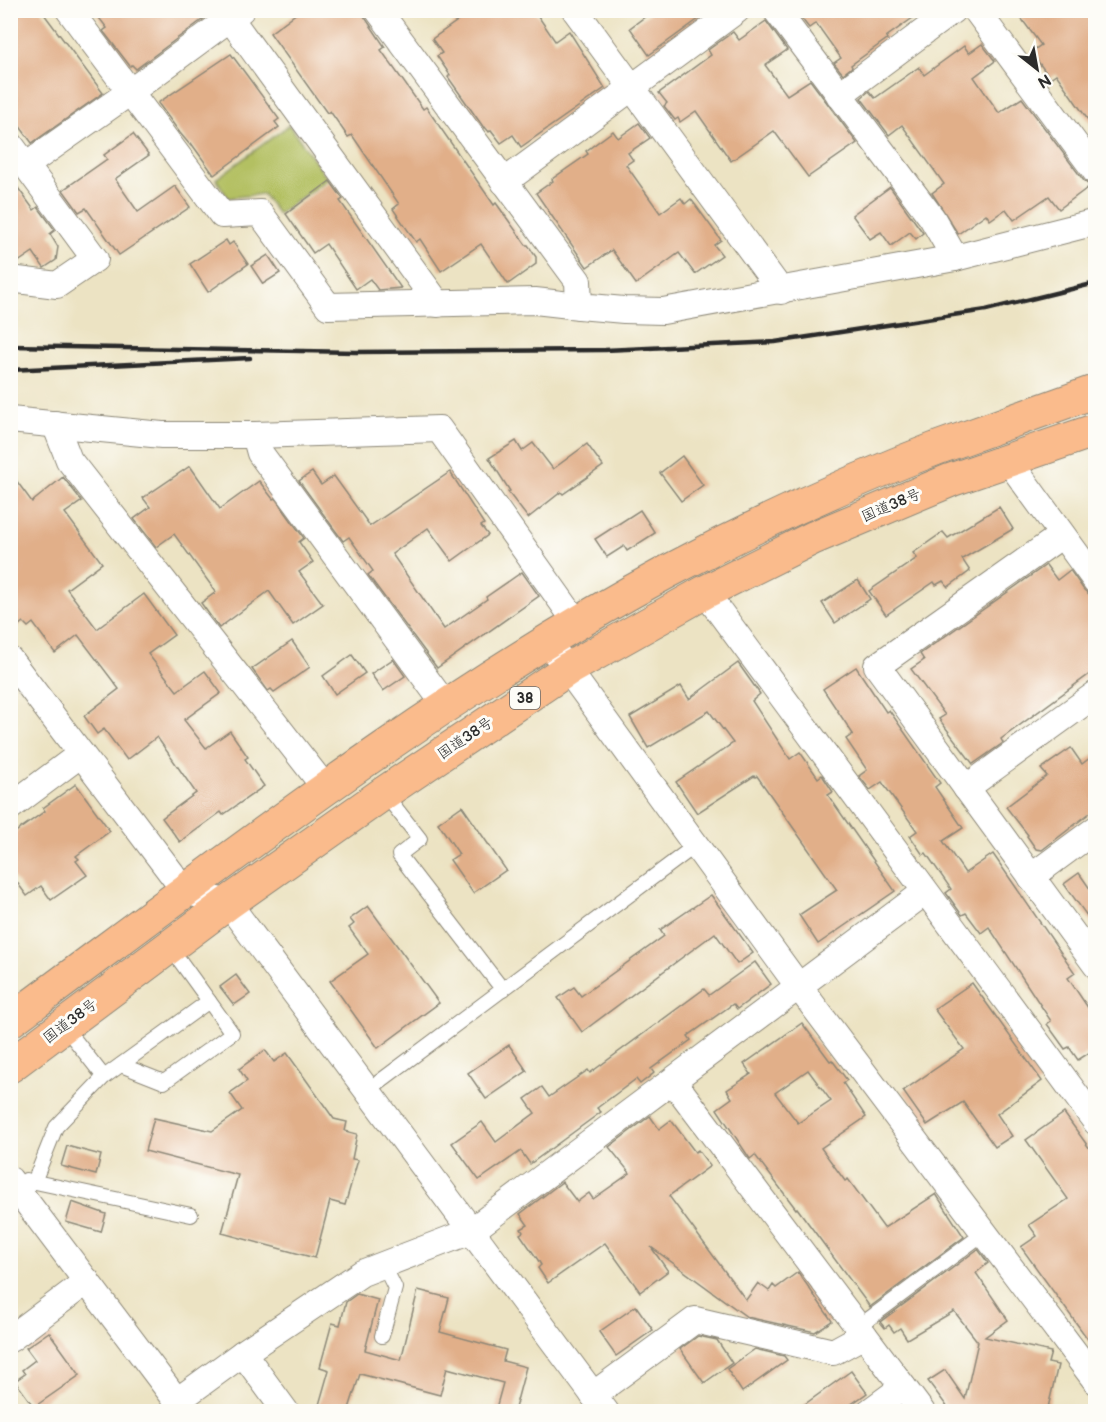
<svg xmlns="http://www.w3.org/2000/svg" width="1106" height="1422" font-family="'Balsamiq Sans','Klee One',sans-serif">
<rect width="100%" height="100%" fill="#fdfcf7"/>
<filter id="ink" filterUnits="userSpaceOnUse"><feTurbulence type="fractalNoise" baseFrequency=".0167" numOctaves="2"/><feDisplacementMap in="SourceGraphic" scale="12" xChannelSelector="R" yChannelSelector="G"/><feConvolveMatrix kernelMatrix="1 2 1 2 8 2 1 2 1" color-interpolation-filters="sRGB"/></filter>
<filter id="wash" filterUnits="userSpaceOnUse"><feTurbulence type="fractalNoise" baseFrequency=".008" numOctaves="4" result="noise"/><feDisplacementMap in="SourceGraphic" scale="24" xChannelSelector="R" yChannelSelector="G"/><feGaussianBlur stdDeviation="1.35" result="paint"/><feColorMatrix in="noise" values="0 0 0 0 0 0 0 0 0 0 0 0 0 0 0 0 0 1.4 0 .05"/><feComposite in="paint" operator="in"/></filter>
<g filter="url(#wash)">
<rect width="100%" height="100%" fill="#ece3c3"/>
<polygon fill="#b3c062" stroke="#6f7646" stroke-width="1.5" points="289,125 328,179 278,214 263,194 228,198 216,179"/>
<g id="blocks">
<g fill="#e1af89" fill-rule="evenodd">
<polygon points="10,10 41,10 103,93 32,143 10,113"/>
<polygon points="93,10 209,10 210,14 136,69 132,65 130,66 103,31 107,28"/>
<polygon points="301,10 360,10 385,47 381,50 423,109 426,107 494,205 496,203 526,245 528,245 536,257 536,264 508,284 481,244 441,271 420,239 416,242 393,209 399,204 352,135 348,137 330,111 327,113 270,33"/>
<polygon points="473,10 534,10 555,41 569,31 605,88 521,147 513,135 501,143 491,130 489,132 485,127 484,128 448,77 450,75 437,56 442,53 432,39"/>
<polygon points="654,10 711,10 649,55 630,28"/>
<polygon points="795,10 924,10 886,37 887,39 851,65 852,67 843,74 834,63 841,58 816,23 809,28"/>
<polygon points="1015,10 1095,10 1095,130 1056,74 1050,78 1031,52 1041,45"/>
<polygon points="766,21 787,50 765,65 787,95 810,80 857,143 808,177 774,131 731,161 696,111 680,122 678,118 675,120 664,106 667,103 659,93 711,55 708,50 733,32 739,40"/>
<polygon points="982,44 995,61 974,77 999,113 1022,98 1084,181 1090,186 1059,209 1049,196 1014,220 1006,209 990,220 986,214 958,234 932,193 944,184 902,125 889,135 861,98 869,91 875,98 919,67 924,75 964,46 969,53"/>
<polygon points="231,54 279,119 275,122 279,127 214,175 191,143 190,145 180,133 158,103"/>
<polygon points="639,123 650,138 628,153 633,160 626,165 660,213 681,198 685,204 691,199 721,240 714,245 722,255 695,274 679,253 636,284 612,250 587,267 536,193 553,181 552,179 588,154 586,151 613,131 618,138"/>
<polygon points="133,134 149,155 115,179 138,212 175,186 190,207 119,255 86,208 79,212 63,190 107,159 104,155"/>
<polygon points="10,177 34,210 38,207 55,230 50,234 58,247 56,260 44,268 33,252 18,262 10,252"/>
<polygon points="330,181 343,199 340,201 401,288 378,290 370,279 356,289 326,244 313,253 286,214"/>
<polygon points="890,187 923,233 916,239 910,232 891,246 881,232 870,239 852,215"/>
<polygon points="226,240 229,245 233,242 248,264 208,292 190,264"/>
<polygon points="268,255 280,273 263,284 251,266"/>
<polygon points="516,441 522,451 533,443 553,469 587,444 603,466 563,494 561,492 528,518 508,492 510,491 489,458"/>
<polygon points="682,456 703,485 681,501 660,473"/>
<polygon points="190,466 220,509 259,481 273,499 275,498 304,538 299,542 313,562 299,572 323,604 293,625 269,591 219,628 201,603 216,592 174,534 156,547 134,519 150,507 143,498"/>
<polygon points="10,472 32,502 63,477 82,501 65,513 102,563 67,589 97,629 144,594 174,635 148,654 177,691 205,671 221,693 184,720 206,748 230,731 248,757 245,759 264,786 223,815 221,812 180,842 162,818 196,793 157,737 127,760 104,729 97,734 84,716 119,689 78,635 55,653 33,623 28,627 23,622 10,632"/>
<polygon points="312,472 321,485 334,476 370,526 450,472 484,524 481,526 488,535 452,561 428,528 392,554 444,629 487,599 486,597 522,572 539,596 437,668 368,575 373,571 349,537 343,541 299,481"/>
<polygon points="999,507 1013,529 962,559 970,571 948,587 943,581 936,585 934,582 886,615 869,591 917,558 913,553 943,532 948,538"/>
<polygon points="640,510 655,533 627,551 624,546 607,557 595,539"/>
<polygon points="1046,565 1057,580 1070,570 1084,590 1089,594 1095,596 1095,670 1001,739 1003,743 973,764 939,719 945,715 911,669 924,660 920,654"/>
<polygon points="858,580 870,599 835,623 822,603"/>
<polygon points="292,641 310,667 274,692 271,689 268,691 252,669"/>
<polygon points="352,655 365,673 335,694 323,676"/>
<polygon points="393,659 405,676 383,691 371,674"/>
<polygon points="738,663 760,694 752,701 790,759 800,752 818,778 822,775 833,792 828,795 895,891 818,944 799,915 837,890 757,776 755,777 754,776 697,813 676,782 733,743 709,711 648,748 630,717 681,686 689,699"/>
<polygon points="856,667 886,712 889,710 940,783 935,787 963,828 943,841 965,873 993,854 1075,973 1068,978 1095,1018 1095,1049 1078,1060 1069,1047 1065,1049 1047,1024 1051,1021 989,927 981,933 966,913 962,915 946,893 951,889 926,853 923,855 910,836 917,831 882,782 870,790 859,776 867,770 846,739 853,734 823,689"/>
<polygon points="1071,748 1082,764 1095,754 1095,809 1042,850 1036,849 1027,836 1028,835 1006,807 1047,776 1041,769"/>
<polygon points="76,784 110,831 76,856 79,859 76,861 87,875 51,900 41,886 27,896 10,873 10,836 45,811 43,808"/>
<polygon points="462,806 506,870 473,893 450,860 459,854 438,823"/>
<polygon points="1079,873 1095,896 1095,927 1064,884"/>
<polygon points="711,895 753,953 737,964 715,933 582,1032 558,998 574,987 581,996 664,936 660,930"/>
<polygon points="368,906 439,1003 378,1048 330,981 368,954 349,928 354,924 350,919"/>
<polygon points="755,962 771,984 737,1009 733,1004 688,1036 691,1040 651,1069 654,1073 640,1084 636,1079 597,1108 601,1112 530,1164 521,1151 479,1180 452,1143 482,1122 496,1142 535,1113 525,1099 542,1087 549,1097 588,1070 590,1073 704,989 709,995"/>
<polygon points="236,975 250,994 234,1005 220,987"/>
<polygon points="972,983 1042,1081 997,1114 1012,1136 995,1147 963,1102 927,1125 903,1091 964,1049 934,1009"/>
<path d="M 802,1023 L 830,1061 L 832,1060 L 847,1080 L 843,1083 L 866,1117 L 821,1148 L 845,1181 L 848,1179 L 884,1228 L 936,1194 L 964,1237 L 870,1307 L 797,1208 L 796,1209 L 755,1155 L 750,1159 L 717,1109 L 732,1098 L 727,1090 L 751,1074 L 744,1064 ZM 808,1070 L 831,1101 L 798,1123 L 775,1093 Z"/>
<polygon points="509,1045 527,1071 486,1099 468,1073"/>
<polygon points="265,1050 274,1062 287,1053 334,1119 347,1122 345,1131 357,1134 352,1159 358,1160 345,1205 330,1201 315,1258 222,1233 238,1175 145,1151 154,1118 212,1131 242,1110 230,1093 247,1081 239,1069"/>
<polygon points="1064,1113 1095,1156 1095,1349 1021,1247 1037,1236 1029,1225 1068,1199 1026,1140"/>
<polygon points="650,1116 659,1129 671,1120 695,1152 698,1150 710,1166 669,1196 746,1300 758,1283 769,1291 773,1285 776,1288 798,1272 832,1321 815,1332 747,1317 651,1247 668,1271 640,1292 605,1243 548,1283 538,1268 541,1265 538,1260 520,1234 523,1232 521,1229 528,1225 520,1214 562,1182 577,1202 589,1193 593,1199 630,1173 609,1147"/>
<polygon points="67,1146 101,1155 96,1175 61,1166"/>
<polygon points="72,1202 106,1214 101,1232 66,1222"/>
<polygon points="978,1249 988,1263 976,1273 1008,1320 985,1337 1051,1352 1048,1363 1058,1365 1047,1412 951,1412 928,1381 945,1370 965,1399 978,1342 954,1311 907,1339 900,1328 894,1332 889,1325 885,1328 880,1322"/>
<polygon points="418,1290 449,1298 440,1332 506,1350 503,1361 526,1367 514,1412 495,1412 503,1383 447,1368 440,1395 360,1374 348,1412 317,1412 329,1370 320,1367 332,1323 340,1325 346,1302 357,1294 378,1300 365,1350 401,1360"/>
<polygon points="636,1306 653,1330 616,1356 599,1332"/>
<polygon points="49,1332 80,1375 34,1407 15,1381 25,1374 22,1370 35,1360 26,1348"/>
<polygon points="698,1336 717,1340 732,1363 704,1383 680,1349"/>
<polygon points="755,1349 784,1356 787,1360 742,1392 727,1369"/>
<polygon points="851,1371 867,1393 840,1412 794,1412"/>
</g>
</g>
</g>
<g filter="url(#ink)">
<use href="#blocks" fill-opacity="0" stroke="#8c8777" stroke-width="1.5"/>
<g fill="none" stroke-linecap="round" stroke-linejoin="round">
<g stroke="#8c8777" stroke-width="16">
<g id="lane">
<polyline points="384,793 420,839 399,855 503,990"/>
<polyline points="64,1026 104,1077"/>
<polyline points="121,1065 164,1082 232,1033 209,1001"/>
<polyline points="367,1091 696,845"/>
<polyline points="26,1180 191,1215"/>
<polyline points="34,1182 56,1127 104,1077 209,1001 170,947"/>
<polyline points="858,1327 984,1233"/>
<polyline points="382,1336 395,1288 383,1264"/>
</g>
</g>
<g stroke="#8c8777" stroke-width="28">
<g id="street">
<polyline points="69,10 222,215 260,213 328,306 535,301 579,306"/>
<polyline points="224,10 438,304"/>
<polyline points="378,10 578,281 579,306 624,310 663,311 955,258 1096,222"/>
<polyline points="575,10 781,291"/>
<polyline points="776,10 932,218 955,258"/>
<polyline points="976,10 1096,172"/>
<polyline points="839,95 953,10"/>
<polyline points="10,144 95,259 57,285 10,279"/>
<polyline points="26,165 130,92 241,10"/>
<polyline points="504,182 737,10"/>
<polyline points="10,420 162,435 255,435 439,429 577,623"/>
<polyline points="55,424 69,460 326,789"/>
<polyline points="255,435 260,453 446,706"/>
<polyline points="1008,460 1096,581"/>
<polyline points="1062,535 877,666 1096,965"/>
<polyline points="705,592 1096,1122"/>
<polyline points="547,641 799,987 1096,1381"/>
<polyline points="10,660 185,891 228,903 606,1412"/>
<polyline points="966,788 1096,694"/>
<polyline points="10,807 81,754"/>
<polyline points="1031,877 1096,829"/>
<polyline points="673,1081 922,1412"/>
<polyline points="10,1180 177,1401 243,1353 362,1273 471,1231 925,892"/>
<polyline points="10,1339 87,1281"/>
<polyline points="243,1353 286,1412"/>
<polyline points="593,1395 695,1320 833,1352 864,1335"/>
<polyline points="869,1412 903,1387"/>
</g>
</g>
<g stroke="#8c8777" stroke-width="35">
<g id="highway">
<path d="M 10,1021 C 224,863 435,697 669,571 C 757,524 848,482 940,447 C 992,428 1044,410 1096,391"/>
<polyline points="10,1066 228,903 384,793 568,669 705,592 813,538 951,480 1096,430"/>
</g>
</g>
<use href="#lane" stroke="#fff" stroke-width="14"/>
<use href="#street" stroke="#fff" stroke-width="26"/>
<use href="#highway" stroke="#fabb8c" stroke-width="33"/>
<g stroke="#2b2b2b" stroke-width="4.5">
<polyline points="10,346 356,352 605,350 775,342 986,310 1096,283"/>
<polyline points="10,370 250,358"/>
</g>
</g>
</g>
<g text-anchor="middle" stroke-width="6" stroke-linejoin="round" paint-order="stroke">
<rect fill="#fdfcf7" stroke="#6a6a68" stroke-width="1.5" x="510" y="687" width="30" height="22" rx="4.5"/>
<g font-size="14" font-weight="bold" fill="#2b2b2b">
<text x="525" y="703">38</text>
</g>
<g font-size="15" fill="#2b2b2b" stroke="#fdfcf7">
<text transform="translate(891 505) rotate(-23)" y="5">国道38号</text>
<text transform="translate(465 738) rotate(-34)" y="5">国道38号</text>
<text transform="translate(70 1021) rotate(-37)" y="5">国道38号</text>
</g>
</g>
<rect width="1106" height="1422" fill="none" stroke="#fdfcf7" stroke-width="36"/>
<g transform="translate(1037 69) rotate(149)" stroke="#fdfcf7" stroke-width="4.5" paint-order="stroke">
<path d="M0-4.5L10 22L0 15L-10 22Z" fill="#2b2b2b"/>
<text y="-9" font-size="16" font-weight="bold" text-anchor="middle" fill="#2b2b2b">N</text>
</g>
</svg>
